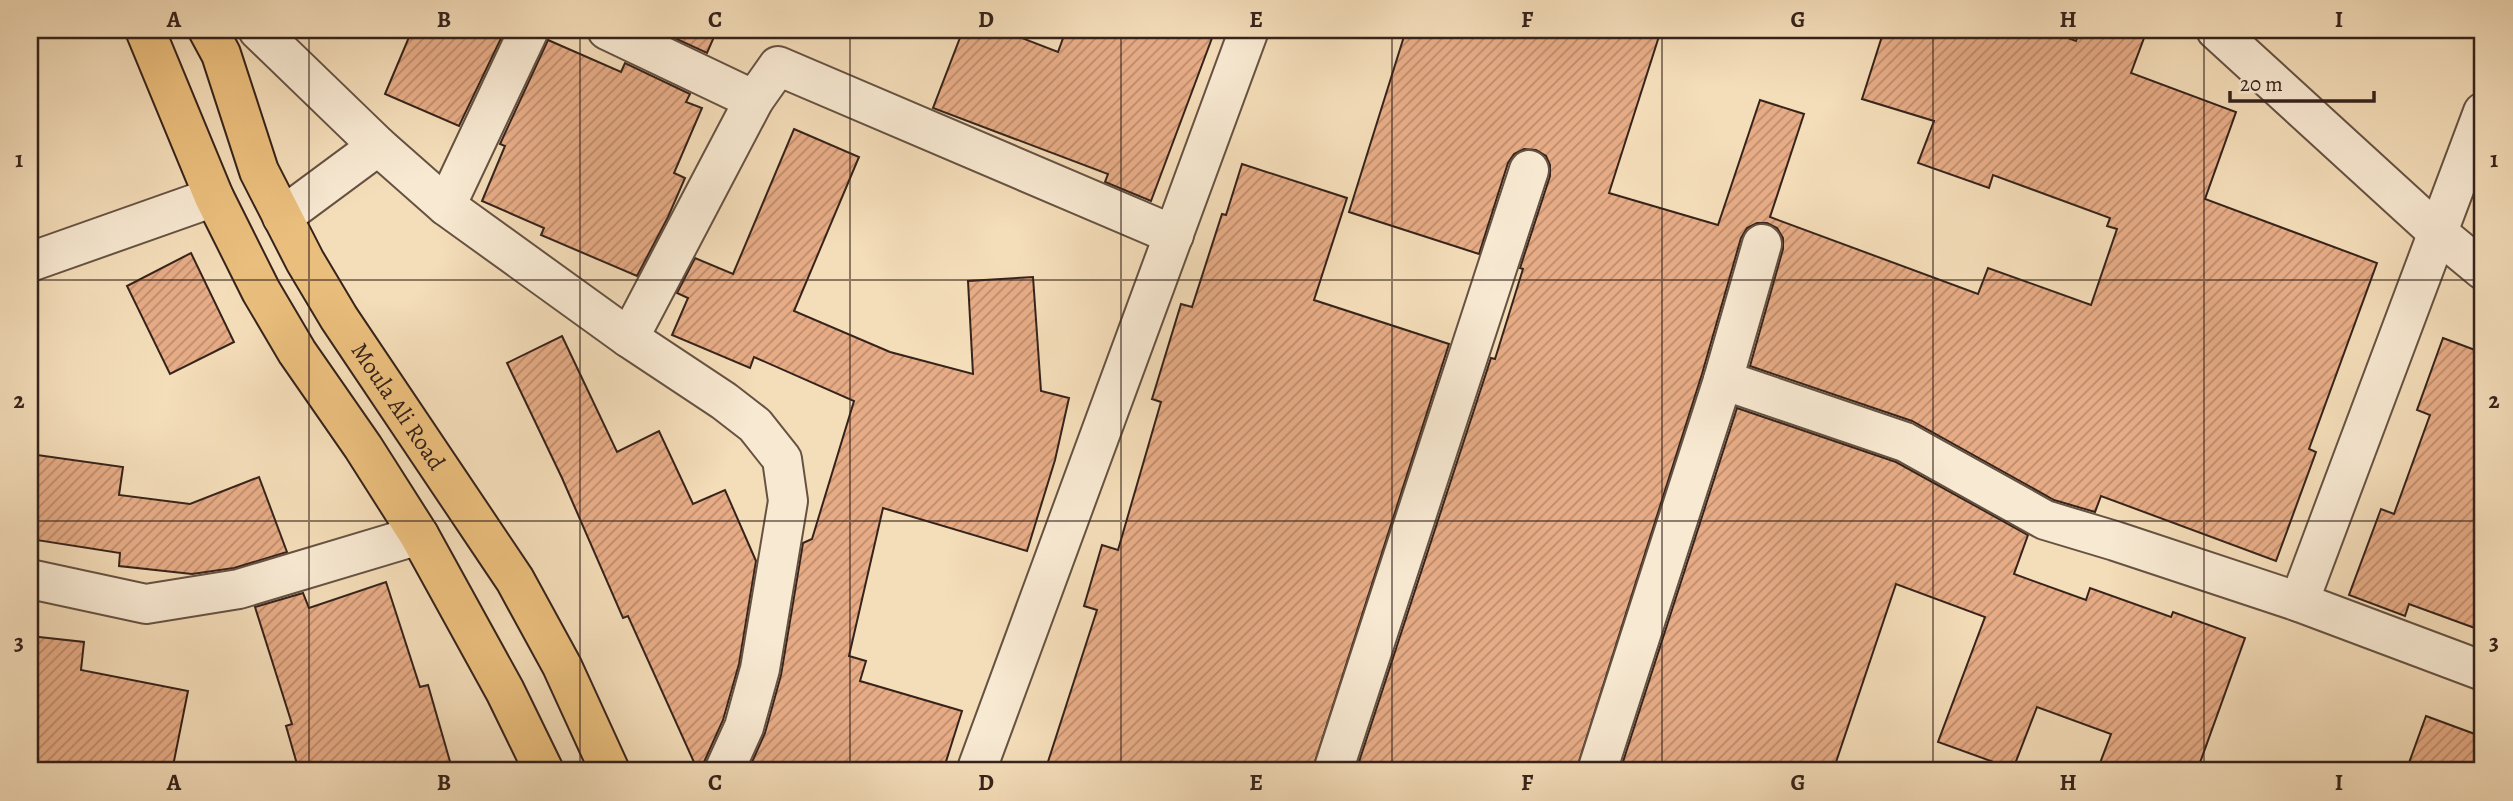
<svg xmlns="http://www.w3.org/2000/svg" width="2513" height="801" font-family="Alegreya,serif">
<defs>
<pattern id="building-hatch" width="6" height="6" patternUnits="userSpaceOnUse" patternTransform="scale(1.75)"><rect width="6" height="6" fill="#e7ac86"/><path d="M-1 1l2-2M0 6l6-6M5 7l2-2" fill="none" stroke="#bc8c6d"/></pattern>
</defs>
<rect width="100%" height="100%" fill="#f4ddb9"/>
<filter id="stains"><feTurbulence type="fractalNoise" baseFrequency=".00286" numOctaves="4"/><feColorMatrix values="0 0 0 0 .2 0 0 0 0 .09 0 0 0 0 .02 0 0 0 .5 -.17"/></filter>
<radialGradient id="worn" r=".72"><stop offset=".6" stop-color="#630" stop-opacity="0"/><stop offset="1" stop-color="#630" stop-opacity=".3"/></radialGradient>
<g fill="url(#building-hatch)" stroke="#36231b" stroke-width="2">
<polygon points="412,30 505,30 459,126 385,94"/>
<polygon points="657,30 717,30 707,53"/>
<polygon points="963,30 1001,30 1058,52 1066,30 1215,30 1151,201 1105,182 1108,174 933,108"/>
<polygon points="1406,30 1661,30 1609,193 1718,225 1760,100 1804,114 1770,217 1978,294 1988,268 2091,305 2117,229 2107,226 2110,218 1993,175 1989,188 1918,163 1934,121 1862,99 1884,30 2046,30 2076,41 2080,30 2147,30 2131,73 2236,112 2205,199 2377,263 2309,449 2316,452 2276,561 2101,496 2095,512 2054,500 1912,421 1750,366 1783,249 1783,238 1777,228 1767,223 1757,223 1747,228 1741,238 1702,374 1576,771 1356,771 1491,358 1495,359 1523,269 1520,268 1550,176 1550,165 1546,156 1536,150 1524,149 1514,154 1508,163 1479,254 1349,212"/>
<polygon points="548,40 621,72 625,63 690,94 686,102 702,108 674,173 685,178 668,217 637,276 541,235 544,228 482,201 505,146 500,144"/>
<polygon points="794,129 859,157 794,311 890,352 973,374 968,281 1033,277 1041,391 1069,398 1055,460 1027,551 883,508 849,656 866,661 860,681 962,711 943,771 748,771 765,733 781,675 803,543 812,539 854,401 754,357 750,368 672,335 688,298 677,293 695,258 733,274"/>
<polygon points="1242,164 1347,198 1314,300 1449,344 1312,771 1045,771 1097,610 1084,606 1102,545 1118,550 1161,402 1152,399 1181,304 1192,307 1222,214 1226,215"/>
<polygon points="191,253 234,342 170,374 127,286"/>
<polygon points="562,336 617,452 659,431 693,504 725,490 756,561 739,664 723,720 704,762 702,771 698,771 628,616 623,618 562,478 507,363"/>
<polygon points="2443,338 2483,353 2483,631 2409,604 2405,616 2349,595 2381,509 2394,514 2430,415 2417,410"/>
<polygon points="1737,408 1896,462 2028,535 2014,574 2086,600 2090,588 2171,617 2173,612 2245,638 2197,771 2097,771 2111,734 2037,707 2013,769 1938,742 1985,617 1896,584 1833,771 1620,771"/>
<polygon points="30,454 123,467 119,495 190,504 259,477 287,552 234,568 192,574 119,566 120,553 30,539"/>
<polygon points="386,582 420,687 428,685 451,765 431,771 299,771 286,726 292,724 255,607 303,593 309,608"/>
<polygon points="30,636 84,642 81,670 188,691 172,771 30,771"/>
<polygon points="2426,716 2483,737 2483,771 2406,771"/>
</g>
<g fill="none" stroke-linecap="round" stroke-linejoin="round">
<g stroke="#665242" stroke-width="42">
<g id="street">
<polyline points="258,30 378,146 446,206 629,338 724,401 755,425 782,459 788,501 760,669 744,727 724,771"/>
<polyline points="607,30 754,100"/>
<polyline points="2216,30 2437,232 2483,270"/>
<polyline points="446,206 529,30"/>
<polyline points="282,217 378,146"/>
<polyline points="30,262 214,197"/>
<polyline points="629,338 754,100 778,66 1174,235"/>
<polyline points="1723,380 1905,442 2045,520 2115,541 2299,602 2483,671"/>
<polyline points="30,579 146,604 239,589 419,535"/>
<polyline points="2299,602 2483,112"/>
<polyline points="978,766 1249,30"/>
<polyline points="1333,771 1529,170"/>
<polyline points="1597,771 1723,380 1762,244"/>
</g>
</g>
<g stroke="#36231b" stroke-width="42">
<g id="primary">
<polyline points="145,30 214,197 261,291 297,352 363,447 419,535 505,691 544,771"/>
<path id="s1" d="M 208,30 L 221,54 L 259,171 L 305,261 L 339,318 L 515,580 L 562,666 L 610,771"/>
</g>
</g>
<use href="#street" stroke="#f8e9d2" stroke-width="38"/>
<use href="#primary" stroke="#eabe7c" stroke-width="38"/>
</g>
<path fill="none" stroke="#36231b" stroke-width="2" stroke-opacity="0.55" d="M 309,30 L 309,771M 580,30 L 580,771M 850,30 L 850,771M 1121,30 L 1121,771M 1392,30 L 1392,771M 1662,30 L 1662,771M 1933,30 L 1933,771M 2204,30 L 2204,771M 30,280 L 2483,280M 30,521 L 2483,521"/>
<g text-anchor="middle" stroke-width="5" stroke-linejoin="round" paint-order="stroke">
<g font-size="24" fill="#36231b" stroke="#f8e9d2">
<text dy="8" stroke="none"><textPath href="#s1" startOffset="424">Moula Ali Road</textPath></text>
</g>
</g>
<rect width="2513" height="801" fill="none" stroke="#f4ddb9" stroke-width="77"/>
<path d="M2230 91v10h144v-10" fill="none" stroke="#36231b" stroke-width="3.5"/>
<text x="2240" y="91" font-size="21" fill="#36231b" stroke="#f8e9d2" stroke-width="5" paint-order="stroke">20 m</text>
<rect x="38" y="38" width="2436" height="724" fill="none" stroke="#36231b" stroke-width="2.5"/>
<g font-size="23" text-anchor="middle" font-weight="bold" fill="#36231b">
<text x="174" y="27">A</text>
<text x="444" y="27">B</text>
<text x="715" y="27">C</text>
<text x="986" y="27">D</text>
<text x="1256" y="27">E</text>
<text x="1527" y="27">F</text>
<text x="1798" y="27">G</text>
<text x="2068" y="27">H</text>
<text x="2339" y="27">I</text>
<text x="19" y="167">1</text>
<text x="2494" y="167">1</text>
<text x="19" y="408">2</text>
<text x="2494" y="408">2</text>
<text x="19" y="650">3</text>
<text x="2494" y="650">3</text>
<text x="174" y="790">A</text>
<text x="444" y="790">B</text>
<text x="715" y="790">C</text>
<text x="986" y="790">D</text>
<text x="1256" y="790">E</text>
<text x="1527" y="790">F</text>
<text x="1798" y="790">G</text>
<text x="2068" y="790">H</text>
<text x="2339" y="790">I</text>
</g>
<rect width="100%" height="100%" filter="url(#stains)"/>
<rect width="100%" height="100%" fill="url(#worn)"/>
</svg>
